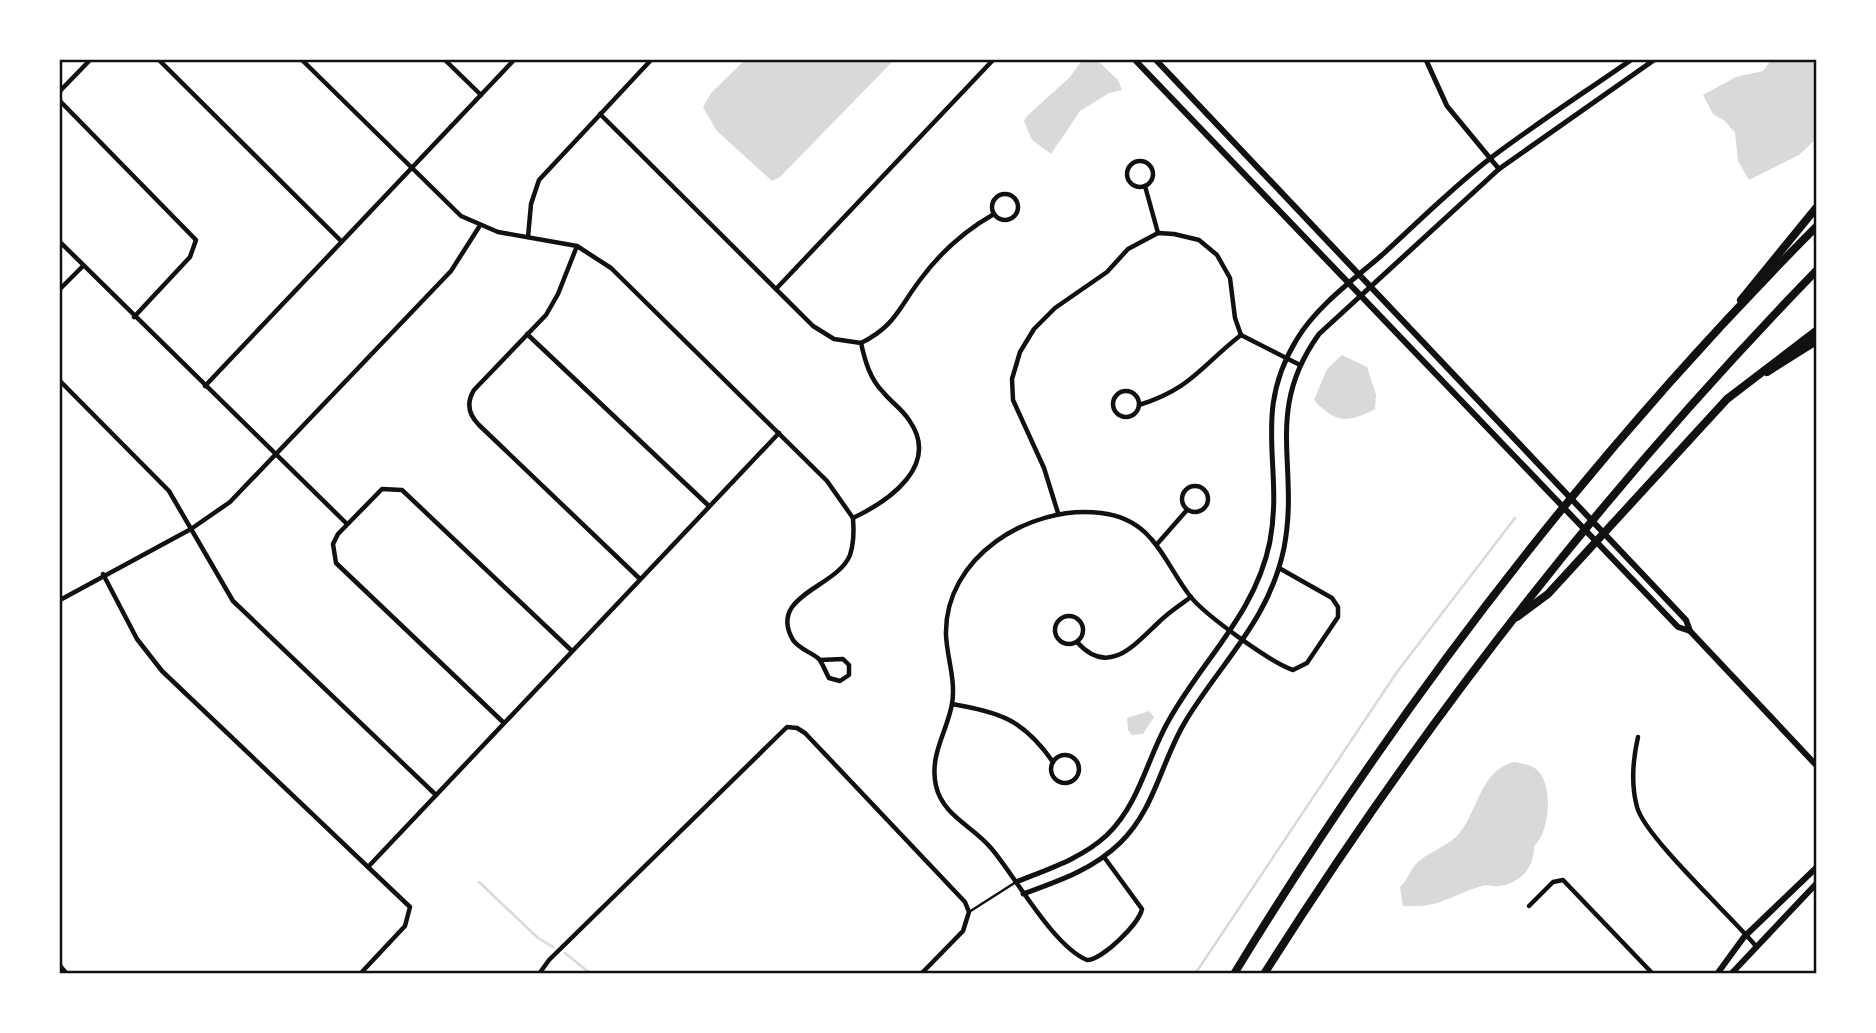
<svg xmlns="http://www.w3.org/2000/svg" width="1876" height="1033" font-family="'Golos Text',sans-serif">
<rect width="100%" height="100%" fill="#fff"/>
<g fill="#d9d9d9">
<polygon points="745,60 894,60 780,177 772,181 716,130 703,107 711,93"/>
<polygon points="1082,60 1097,60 1118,80 1122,90 1109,93 1080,111 1051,154 1032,140 1024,121 1027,116 1070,77"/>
<polygon points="1771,60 1816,60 1816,139 1799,155 1749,180 1738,161 1735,133 1725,121 1713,114 1703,95 1736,77 1763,71"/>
<path d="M 1342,355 L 1367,367 L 1376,395 L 1375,409 C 1348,423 1336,424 1314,400 L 1327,369 Z"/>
<polygon points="1149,711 1154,717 1143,734 1132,735 1128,730 1127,718"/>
<path d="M 1515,762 C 1522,764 1530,764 1536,769 C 1554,783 1550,832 1534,846 C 1535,867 1520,884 1498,886 C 1492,887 1487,884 1482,886 C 1448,896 1442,908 1403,906 L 1400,887 C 1408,880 1409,872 1415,865 C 1426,853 1444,848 1456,837 C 1478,815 1479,769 1515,762 Z"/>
</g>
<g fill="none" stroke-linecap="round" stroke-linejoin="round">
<g stroke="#d9d9d9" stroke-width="2.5">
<polyline points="479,882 538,938 553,947"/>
<polyline points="565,953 591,974"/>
<polyline points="1195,974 1397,672 1515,518"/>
</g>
<polyline stroke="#111" stroke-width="2.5" points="969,912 1016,882"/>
<g stroke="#111" stroke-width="4.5">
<polyline points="159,60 340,240"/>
<polyline points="302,60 461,216 498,232 577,246 611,268 827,481 853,518"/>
<polyline points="445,60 481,95"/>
<polyline points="60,91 90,60"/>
<polyline points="60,101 196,240 190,257 134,317"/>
<path d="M 600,114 L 813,326 L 834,339 L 861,343 C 865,361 870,379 883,392 C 891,402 902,409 909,420 C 941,465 889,501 853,518"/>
<circle cx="1140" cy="174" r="13"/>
<polyline points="1145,186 1158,233"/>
<circle cx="1005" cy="207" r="13"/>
<polyline points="528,237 531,204 539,180 651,60"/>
<polyline points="60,242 347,524"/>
<path d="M 577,246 L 558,294 L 546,315 L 474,390 C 466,403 469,415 479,425 L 640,579"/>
<polyline points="60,289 83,266"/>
<polyline points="776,289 993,60"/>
<polyline points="527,334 709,506"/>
<path d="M 861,343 C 895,326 898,309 920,280 C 939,254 966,230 994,214"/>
<polyline points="60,381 169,491 233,601 436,795"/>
<polyline points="205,386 514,60"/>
<circle cx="1126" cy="404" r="13"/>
<path d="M 1139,405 C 1191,389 1201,366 1241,335"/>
<circle cx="1195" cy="499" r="13"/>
<polyline points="1058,513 1044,468 1013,400 1012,379 1020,352 1034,329 1055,308 1107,272 1128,249 1158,233 1174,234 1199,240 1217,255 1230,278 1235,318 1241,335 1300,365"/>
<polyline points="1158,543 1187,510"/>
<polyline points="103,574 137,639 162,671 410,907 405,926 360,974"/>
<polyline points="60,600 191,529 230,502 451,271 479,227"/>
<circle cx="1069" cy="630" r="14"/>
<path d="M 1077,642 C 1109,678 1135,644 1160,621 C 1169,612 1180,605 1191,597"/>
<path d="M 820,660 L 843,659 L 849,665 L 849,675 L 840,681 L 829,678 C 826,673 823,664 819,659 C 811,652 799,649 793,640 C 767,595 837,588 850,555 C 854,543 854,530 853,518"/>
<path d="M 952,704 C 1000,712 1024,720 1053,762"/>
<polyline points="504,723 336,563 333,544 338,534 382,489 402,490 572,651"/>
<path d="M 1638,737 C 1633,759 1631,785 1637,807 C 1645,837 1730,915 1755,945"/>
<circle cx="1065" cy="769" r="14"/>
<path d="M 1104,857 L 1142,909 C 1139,924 1102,960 1087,960 C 1053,946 1015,876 991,848 C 973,826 943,816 936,786 C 929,755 947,732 952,704 C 956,680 947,658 946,635 C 944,557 1030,504 1101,513 C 1154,519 1163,561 1190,596 C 1205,615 1270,662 1293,670 L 1307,663 L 1338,617 L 1338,607 L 1332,598 L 1279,568"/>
<polyline points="368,867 779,433"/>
<polyline points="1529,906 1553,882 1563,880 1653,974"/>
<polyline points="539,974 549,960 787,727 797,728 805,733 965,902 969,912 963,931 921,974"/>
</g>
<g stroke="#111" stroke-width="5">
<polyline points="1426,60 1447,106 1499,169"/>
<path d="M 1016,882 C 1048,869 1081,859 1107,835 C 1140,803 1147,758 1169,720 C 1203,659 1256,613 1270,541 C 1284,465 1251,414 1297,339 C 1317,306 1353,280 1382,255 C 1418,222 1454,186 1492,157 C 1537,123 1585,92 1631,60"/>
<path d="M 1023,894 C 1059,881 1092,870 1120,843 C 1155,809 1161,762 1185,722 C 1221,662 1269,621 1284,548 C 1300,465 1263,412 1319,334 L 1499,169 L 1654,60"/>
</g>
<g stroke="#111" stroke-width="6">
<polyline points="1135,60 1678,627 1690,631"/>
<polyline points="1156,60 1686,620 1690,631 1816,765"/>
<polyline points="60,967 66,974"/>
<polyline points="1717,974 1744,937 1816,868"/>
<polyline points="1731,974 1816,884"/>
</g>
<g stroke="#111" stroke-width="8">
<polyline points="1741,300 1816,208"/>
<polyline points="1767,372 1816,341"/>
<polyline points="1517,617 1548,594 1727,399 1816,331"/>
<path d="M 1234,974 C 1398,705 1594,450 1816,227"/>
<path d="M 1264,974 C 1424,721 1608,485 1816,271"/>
</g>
</g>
<rect width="1876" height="1033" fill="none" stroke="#ffffff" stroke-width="122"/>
<rect x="61" y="61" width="1754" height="911" fill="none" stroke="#111" stroke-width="2.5"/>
</svg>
